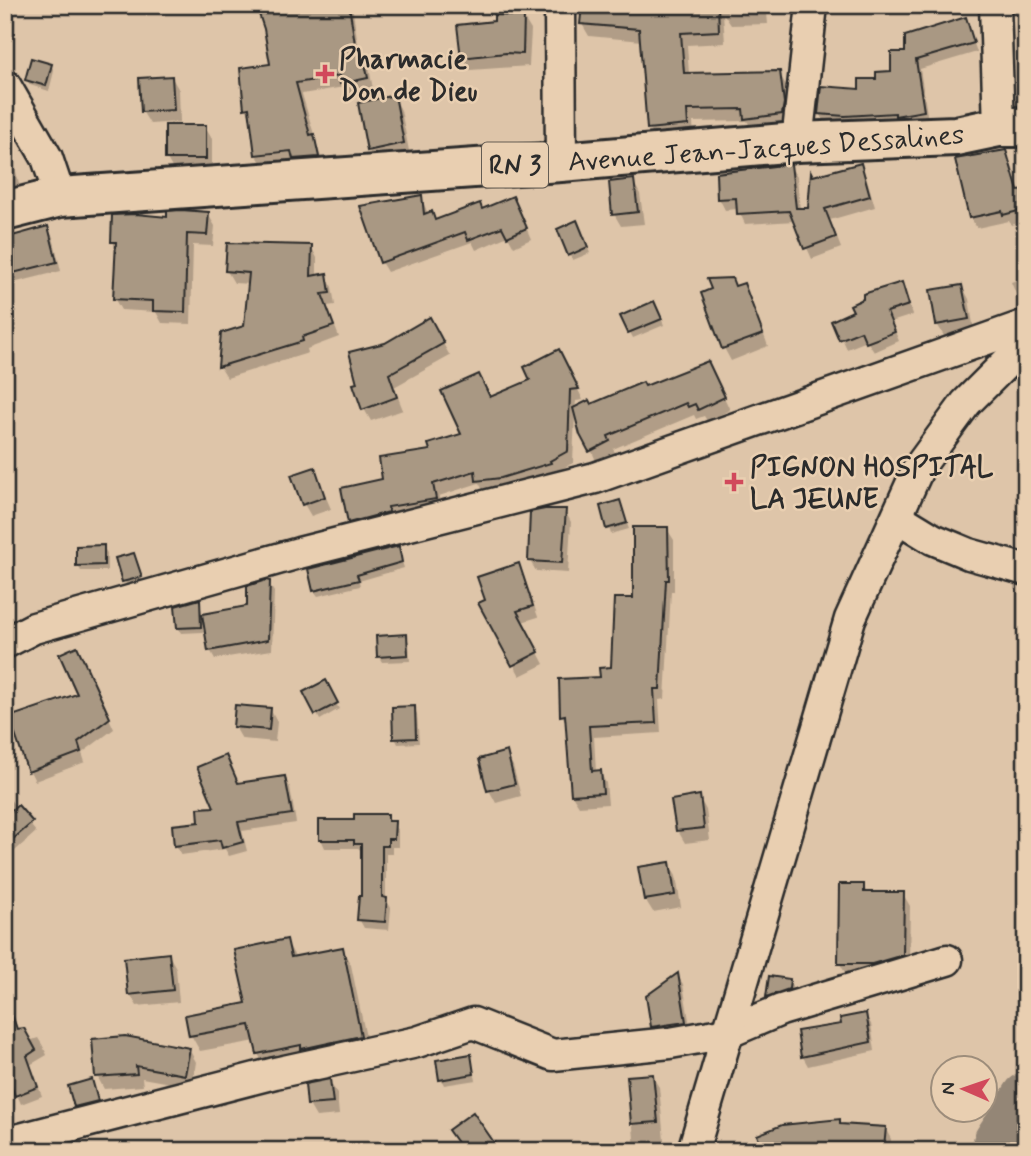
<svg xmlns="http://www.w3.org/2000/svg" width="1031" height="1156" font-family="Mynerve,sans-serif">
<rect width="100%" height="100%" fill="#dec5a9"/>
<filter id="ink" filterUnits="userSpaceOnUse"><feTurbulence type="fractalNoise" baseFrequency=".0143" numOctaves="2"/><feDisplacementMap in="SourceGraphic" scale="14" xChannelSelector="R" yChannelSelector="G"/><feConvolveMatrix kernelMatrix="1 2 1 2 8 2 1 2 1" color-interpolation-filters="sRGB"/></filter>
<g filter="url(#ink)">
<g fill="#0003">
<polygon points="257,5 352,5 359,51 361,51 368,62 373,89 348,94 344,87 302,94 324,168 263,166 256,154 252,120 246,108 272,66 266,28"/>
<polygon points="583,5 721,5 723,9 723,5 767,5 767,10 727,11 727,15 767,13 768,24 731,25 723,13 725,43 687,45 689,74 779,73 786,85 789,126 753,131 747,121 693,122 694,137 656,141 649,128 642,41 589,36 582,24"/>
<polygon points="1015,5 1026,5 1026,107 1023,102"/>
<polygon points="523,17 531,30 529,66 470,70 463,58"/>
<polygon points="965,19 977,52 920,69 928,120 824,122 820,113 893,73 907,54"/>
<polygon points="51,65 54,71 49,91 30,85 27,80"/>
<polygon points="172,78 179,90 180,122 150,124 142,111"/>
<polygon points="394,97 401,110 410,156 376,163 369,151"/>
<polygon points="205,127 212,139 212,171 174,171 167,159"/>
<polygon points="5,142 12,154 21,193 5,196"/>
<polygon points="1005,152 1011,163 1020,192 1026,191 1026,221 1011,225 1009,221 977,228 970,217"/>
<polygon points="860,165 866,176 875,207 830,220 841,248 812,259 795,221 745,224 738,209 725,210 719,198 790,166 797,177 800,210 810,210"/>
<polygon points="633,181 640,194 644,224 621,226 614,214"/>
<polygon points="421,197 428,214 431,213 436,221 483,211 518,208 531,239 514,247 508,236 476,250 472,242 387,272 381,262"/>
<polygon points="208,214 215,226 213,246 193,245 191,324 162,323 156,312 121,310 114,298 117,249 113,242"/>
<polygon points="47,228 53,237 61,271 5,285 5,246"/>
<polygon points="579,228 590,253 573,260 569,255"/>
<polygon points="311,246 317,258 317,277 326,275 332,287 335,305 327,306 339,337 307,349 308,353 227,378 220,367 222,335 246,328 250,284 234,283 227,271"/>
<polygon points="1026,277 1026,313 1024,313 1011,282"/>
<polygon points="901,284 913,315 891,322 899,341 874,352 867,341 847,349 834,321 855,312"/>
<polygon points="743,285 750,297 768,346 731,361 724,348 736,287"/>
<polygon points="962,286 969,299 974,331 944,336 937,324"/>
<polygon points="657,309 664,325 633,338 622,317"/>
<polygon points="430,320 450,356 394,387 403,410 371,421 364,409 386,344"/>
<polygon points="565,362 583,400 576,401 575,409 645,388 714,376 730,410 707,421 704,416 696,419 694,415 613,449 616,454 597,463 575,414 573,463 555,472 556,474 484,492 479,483 439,496 441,510 356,533 350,522 384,480 464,435 490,399 533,381"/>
<polygon points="314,469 331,509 311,516 304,504"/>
<polygon points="619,502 629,529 611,534 602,507"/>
<polygon points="565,511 571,522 568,573 536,571 530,561"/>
<polygon points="667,529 674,540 674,591 671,591 665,699 659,700 661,733 594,737 596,772 600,772 606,783 608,804 579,806 572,795 567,724 562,715 612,669 635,600"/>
<polygon points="103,547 107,553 107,571 81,571 78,566"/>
<polygon points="398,548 404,568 359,581 360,586 318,596 314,591"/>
<polygon points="133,555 143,582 127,587 117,560"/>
<polygon points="518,565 524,576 538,617 522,622 544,664 520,676 481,604 487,601"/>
<polygon points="269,583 274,592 272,650 215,659 210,650 205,624 203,624 203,632 181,633 178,627 199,601 203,616 248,608"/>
<polygon points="406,636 409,642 410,661 382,662 379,657"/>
<polygon points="82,658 114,729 82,753 85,762 35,781 30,771 79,695"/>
<polygon points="325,683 339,709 320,720 306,693"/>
<polygon points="414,708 417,714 419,743 398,744 395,738"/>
<polygon points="270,709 277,722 275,742 242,739 235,727"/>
<polygon points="506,753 513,766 521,796 496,803 489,790"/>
<polygon points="284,778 290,787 296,823 242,831 247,851 229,856 225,849 181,855 176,845 216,809"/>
<polygon points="5,793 36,832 5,860"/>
<polygon points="699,797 706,810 710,840 685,843 678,831 673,801"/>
<polygon points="387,816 398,831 398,847 392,847 392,854 386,854 386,899 391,908 389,930 364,928 359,919 362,898 363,852 358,848 325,848 321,839 355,822"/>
<polygon points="669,864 676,876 681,907 653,912 645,899"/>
<polygon points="5,886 14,903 5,907"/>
<polygon points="863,886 868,894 903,894 910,906 909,967 847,976 840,964"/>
<polygon points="286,941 296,958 342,949 351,965 369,1052 267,1070 258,1054 256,1041 200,1051 191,1035 248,1005"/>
<polygon points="169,955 176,968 179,1002 137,1006 130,994"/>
<polygon points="5,974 9,979 10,998 5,999"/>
<polygon points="677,975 683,984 691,1032 659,1037 653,1027 648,997"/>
<polygon points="770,978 789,980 792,986 791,995 771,1002 768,997"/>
<polygon points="865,1015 871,1024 875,1051 808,1066 803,1057 799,1032 843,1025"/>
<polygon points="5,1033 29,1041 38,1038 43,1046 47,1055 30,1065 42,1096 21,1104 9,1076 5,1079"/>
<polygon points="189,1049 196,1062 192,1087 142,1078 143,1086 104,1089 97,1076"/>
<polygon points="470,1056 476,1080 444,1085 441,1079"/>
<polygon points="652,1076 659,1087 665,1151 635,1151 629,1078"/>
<polygon points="91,1081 100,1106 79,1112 76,1106"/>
<polygon points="329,1081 337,1093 339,1115 316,1117 309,1105"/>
<polygon points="839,1121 841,1125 885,1128 891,1139 891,1151 765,1151"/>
<polygon points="76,1144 80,1151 52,1151"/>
<polygon points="572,1147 574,1151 555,1151 555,1149"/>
</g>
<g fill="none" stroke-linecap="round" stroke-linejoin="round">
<polyline stroke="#948676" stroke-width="47" points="994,1151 997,1141 1026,1096"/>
</g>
<g fill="#a99883" stroke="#2b2b2b" stroke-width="2">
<polygon points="256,5 349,5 356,50 362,49 368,78 340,84 339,76 296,83 310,135 314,134 319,157 293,159 291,151 255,155 249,108 244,109 240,68 270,64 264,29"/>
<polygon points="582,5 718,5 719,31 681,33 684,73 780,71 784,103 782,114 744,119 743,109 687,110 688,125 647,129 639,29 580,24"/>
<polygon points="494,15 524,16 523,54 506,53 461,58 457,25 494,21"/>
<polygon points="966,17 974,43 916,60 924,111 895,116 895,113 845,116 818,114 821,86 859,89 859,79 876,79 876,72 891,71 891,52 905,52 905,36"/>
<polygon points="31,58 52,64 46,86 25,80"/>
<polygon points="172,76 174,110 141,112 139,78"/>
<polygon points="395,95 404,143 367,151 358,103"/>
<rect x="165" y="125" width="41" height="34"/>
<polygon points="1006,150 1018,191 1026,190 1026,209 1003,215 1002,211 969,218 955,159"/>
<polygon points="861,163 870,196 825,209 836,237 804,249 789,211 737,214 736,198 717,199 716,173 791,164 796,208 808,208 811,172 813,176"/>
<polygon points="634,179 638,212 612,215 609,182"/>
<polygon points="422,195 424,214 432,211 435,220 480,203 482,209 513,196 527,228 507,237 502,227 468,240 465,232 380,263 360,206"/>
<polygon points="181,210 209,212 207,235 187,234 185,312 153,311 153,301 113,299 116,242 111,242 112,215 136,214 167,217 167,211"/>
<polygon points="577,220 588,247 568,256 557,229"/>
<polygon points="48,226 57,262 5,275 5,238"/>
<polygon points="227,243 312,245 311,276 327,273 330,293 322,294 334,326 302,337 303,341 218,367 221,333 244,326 249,273 225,271"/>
<polygon points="732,278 735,286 744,283 763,334 722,349 701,293 711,289 707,279"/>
<polygon points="902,282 909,305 887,312 895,332 866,343 861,331 839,340 831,321 853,311 850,305 863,299 863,294"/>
<polygon points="962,285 969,319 936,325 930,290"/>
<polygon points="654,301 662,319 628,333 620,316"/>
<polygon points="430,317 444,343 389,374 397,397 362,410 353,384 357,383 349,352 385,343"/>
<polygon points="559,349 579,389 570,390 568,451 550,461 551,463 501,478 476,481 475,471 433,484 436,499 388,507 389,512 348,523 341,488 382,479 379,458 430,450 428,444 461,434 441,391 479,374 490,397 530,380 524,367"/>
<polygon points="708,361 725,397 698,410 695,404 688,407 686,403 608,436 610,441 589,452 580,435 573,408 589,400 591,404 643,382 645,386"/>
<polygon points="315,467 325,497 302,505 291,475"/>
<polygon points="620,500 627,523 606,529 600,506"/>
<polygon points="545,509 566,509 562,563 528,561 530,512"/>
<polygon points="633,527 668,527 669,580 666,580 660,689 654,689 656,723 589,726 592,771 601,770 603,793 571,795 565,715 560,716 559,679 600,677 599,668 611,667 614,598 633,598"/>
<polygon points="104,545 104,565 76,566 76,546"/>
<polygon points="399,546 402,562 357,575 359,580 313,591 308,569"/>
<polygon points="134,553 142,577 122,582 115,558"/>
<polygon points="519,563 533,606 517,611 539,652 512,666 478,603 485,600 477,577"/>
<polygon points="266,580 270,581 268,640 208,651 202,614 247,606 247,586"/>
<polygon points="200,599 201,627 177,628 175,606"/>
<polygon points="407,634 408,655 377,657 376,636"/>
<polygon points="77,646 110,718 78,742 81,752 28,772 9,717 77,694 59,654"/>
<polygon points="326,680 338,703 315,715 303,692"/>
<polygon points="235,705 271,708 269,730 233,727"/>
<polygon points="415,706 416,738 393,739 392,707"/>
<polygon points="507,751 515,784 487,791 479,759"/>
<polygon points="226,755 238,783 285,776 292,814 238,822 243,842 222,848 220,840 174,846 172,825 199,822 198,808 214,807 197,767"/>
<polygon points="700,795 704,828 676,831 671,800"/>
<polygon points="18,805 33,822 5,846 5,816"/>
<polygon points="354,814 388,814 388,821 395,821 394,839 388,839 388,846 382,846 382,897 387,898 385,922 357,920 359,896 361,896 361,844 354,844 354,840 319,840 319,820 354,820"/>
<polygon points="670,862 675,895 644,900 638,867"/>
<polygon points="839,884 864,884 864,892 904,892 903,955 872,964 838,964"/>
<polygon points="287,939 291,957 343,947 361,1036 301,1049 301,1045 257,1054 250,1025 189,1036 185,1015 246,1003 234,950"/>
<polygon points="169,953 173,990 128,995 124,958"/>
<polygon points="678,973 686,1022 651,1027 646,996"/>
<polygon points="769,976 790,979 789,989 766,997"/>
<polygon points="8,1003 17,1029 24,1028 36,1050 27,1056 38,1087 15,1096 5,1070 5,1004"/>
<polygon points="866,1013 871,1042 801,1057 797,1031 841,1024 840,1018"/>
<polygon points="125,1036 190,1048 185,1075 136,1066 137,1074 95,1077 92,1039"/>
<polygon points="471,1054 474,1074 439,1080 436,1060"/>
<polygon points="653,1074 658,1122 631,1124 627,1076"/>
<polygon points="92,1079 98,1101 74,1107 68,1086"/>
<polygon points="330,1079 333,1103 307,1105 305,1084"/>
<polygon points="473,1112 500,1151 463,1151 448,1130"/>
<polygon points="840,1119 840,1124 886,1127 884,1148 859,1146 820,1151 763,1151 757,1135 782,1125"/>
</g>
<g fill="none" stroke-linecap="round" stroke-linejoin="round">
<g stroke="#2b2b2b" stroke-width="35">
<g id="street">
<polyline points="560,5 561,162"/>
<polyline points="995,5 999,127"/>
<polyline points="5,85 47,158 60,197"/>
<polyline points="797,142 812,5"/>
<polyline points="897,517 933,539 969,554 1026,570"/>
<polyline points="5,643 34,628 299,553 595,478 1026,325"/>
<polyline points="5,1143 275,1073 417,1042 473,1023 553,1055 670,1043 727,1033 781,1010 947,960"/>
<polyline points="693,1151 850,619 919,467 966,403 1026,343"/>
</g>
</g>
<g stroke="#2b2b2b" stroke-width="44">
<polyline id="primary" points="5,211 60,197 561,162 797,142 956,136 999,127 1026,127"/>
</g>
<use href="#street" stroke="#e9cfb1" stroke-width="30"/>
<use href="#primary" stroke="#e9cfb1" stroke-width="38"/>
</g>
</g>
<g fill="#d1495b" stroke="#e9cfb1" stroke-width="2.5">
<path d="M321.5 63.5h7v7h7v7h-7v7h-7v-7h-7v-7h7z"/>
<path d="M730.5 471.5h7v7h7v7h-7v7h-7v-7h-7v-7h7z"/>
</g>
<g text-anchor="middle" stroke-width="5" stroke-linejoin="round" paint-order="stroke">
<rect fill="#e9cfb1" stroke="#645c53" stroke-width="2" x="482" y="142.5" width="66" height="45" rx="5"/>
<g font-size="26" font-weight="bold" fill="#2b2b2b">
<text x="515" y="174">RN 3</text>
</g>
<g font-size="28" font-weight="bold" fill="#2b2b2b" stroke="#e9cfb1" text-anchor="start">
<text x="339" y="68">Pharmacie<tspan x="339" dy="32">Don de Dieu</tspan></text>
<text x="750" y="476">PIGNON HOSPITAL<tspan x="750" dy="32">LA JEUNE</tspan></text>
</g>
<g font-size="28" fill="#2b2b2b" stroke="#e9cfb1">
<text transform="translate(766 147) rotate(-4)" y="10">Avenue Jean-Jacques Dessalines</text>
</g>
</g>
<rect width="1031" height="1156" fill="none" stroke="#e9cfb1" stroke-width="28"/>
<rect x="14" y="14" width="1003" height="1128" fill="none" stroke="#2b2b2b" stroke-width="2.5" filter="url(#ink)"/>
<g transform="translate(964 1089) rotate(272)"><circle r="33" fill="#e9cfb1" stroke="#9d8d7b" stroke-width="2"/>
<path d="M0-5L12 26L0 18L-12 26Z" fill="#d1495b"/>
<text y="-10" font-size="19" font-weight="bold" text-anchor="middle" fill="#2b2b2b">N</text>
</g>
</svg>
